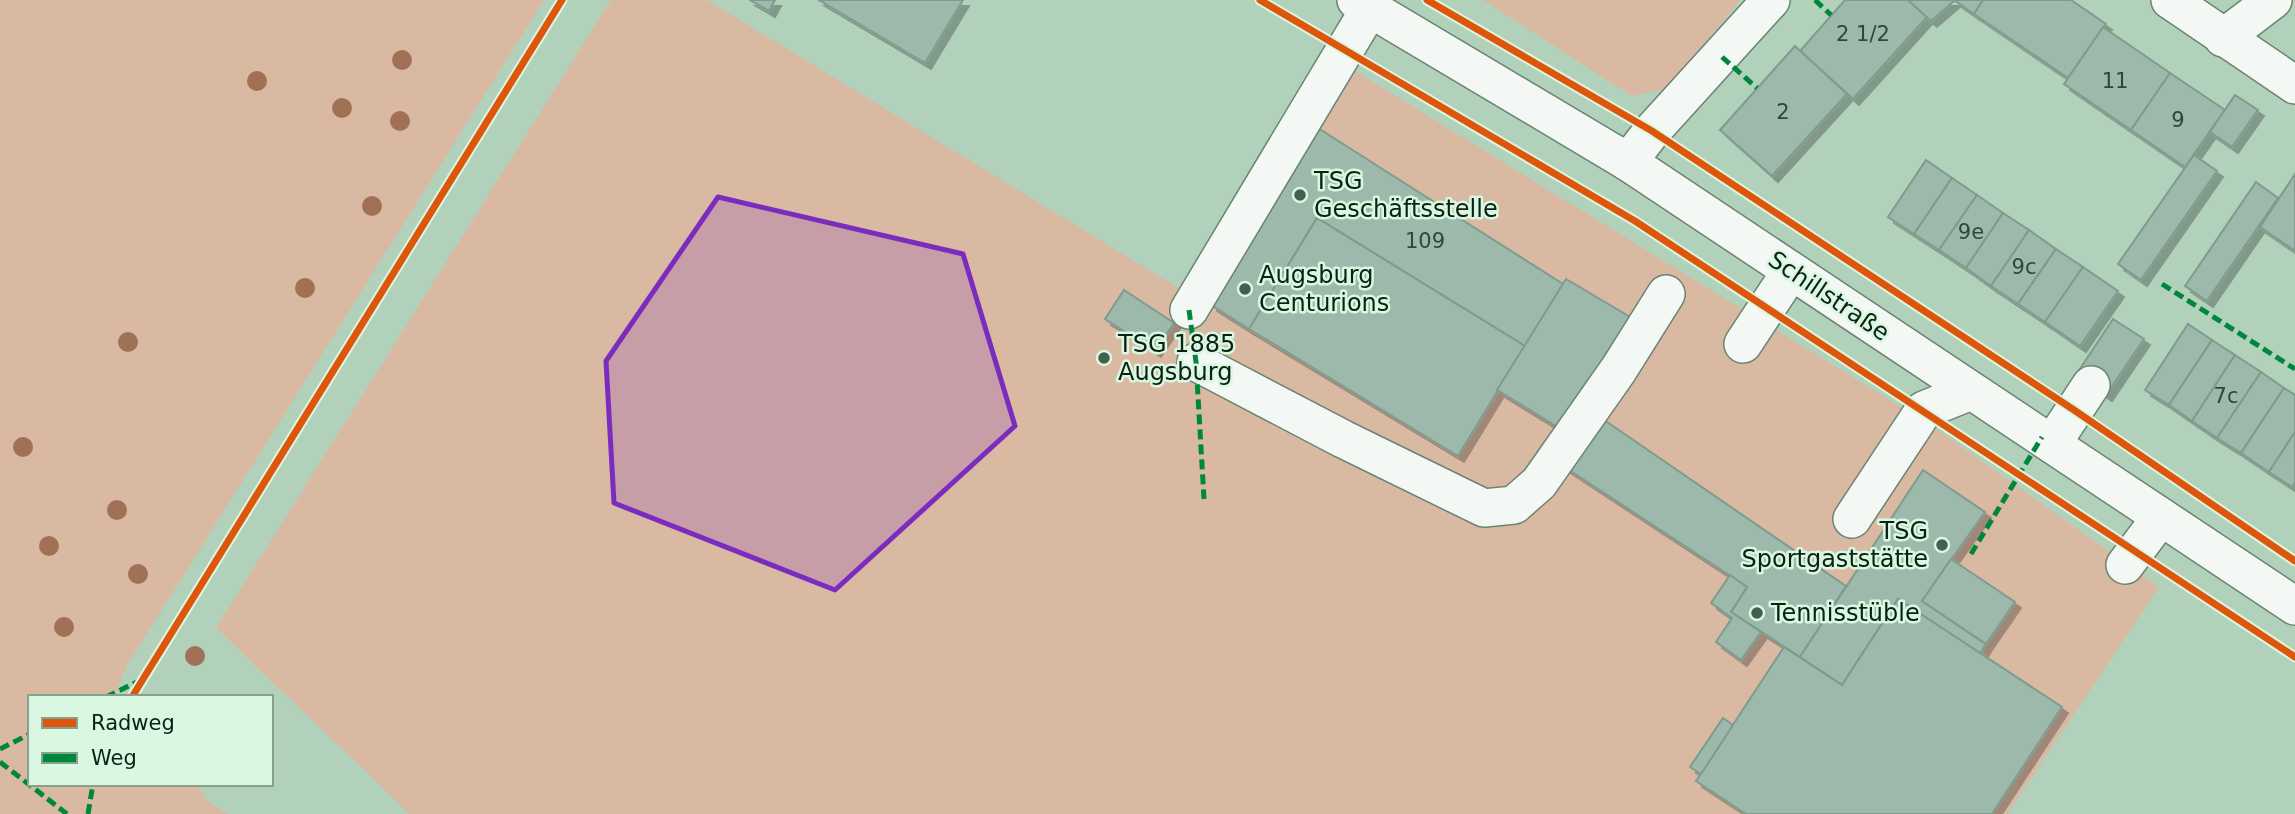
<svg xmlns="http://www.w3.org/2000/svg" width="2295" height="814" font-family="'DejaVu Sans',sans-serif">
<defs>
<filter id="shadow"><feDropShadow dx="6" dy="6" stdDeviation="0" flood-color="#0004"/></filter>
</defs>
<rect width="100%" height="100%" fill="#b1d1bb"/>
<g fill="#dab9a3">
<polygon points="0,0 544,0 126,667 115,697 30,697 30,784 198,784 206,800 228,814 0,814"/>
<polygon points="611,0 707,0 1180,289 1324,52 1932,426 2159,587 2007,814 410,814 216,628"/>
<polygon points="1483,0 1740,0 1668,88 1632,96"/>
</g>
<g fill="#9cb9ab" stroke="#7e9c8e" stroke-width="2" filter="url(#shadow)">
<polygon points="750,0 775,0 769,11"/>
<polygon points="819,0 963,0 925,63"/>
<polygon points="1845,0 1908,0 1927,17 1853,99 1800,51"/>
<polygon points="1908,0 1954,0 1954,1 1931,21"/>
<polygon points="1954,0 1983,0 1974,14"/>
<polygon points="1983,0 2071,0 2106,24 2068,78 1974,14"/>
<polygon points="2103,27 2170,73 2131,130 2064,84"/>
<polygon points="1795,46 1847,94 1772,176 1720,130"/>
<polygon points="2170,73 2225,110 2185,167 2131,130"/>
<polygon points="2235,95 2258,110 2232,147 2210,132"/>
<polygon points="1318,128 1563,284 1525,346 1317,218 1249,329 1211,305"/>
<polygon points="2194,155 2217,171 2141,280 2118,264"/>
<polygon points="1926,160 1952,178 1914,234 1888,217"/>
<polygon points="2295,174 2295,251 2260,227"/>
<polygon points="1952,178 1977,195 1939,250 1914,234"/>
<polygon points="2256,182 2278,198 2207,301 2185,286"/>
<polygon points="1977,195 2003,213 1966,268 1939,250"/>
<polygon points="2003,213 2029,230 1991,286 1966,268"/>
<polygon points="1317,218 1525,346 1458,456 1249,329"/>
<polygon points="2029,230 2056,249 2018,304 1991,286"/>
<polygon points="2056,249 2083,267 2045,322 2018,304"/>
<polygon points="2083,267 2118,291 2080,346 2045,322"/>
<polygon points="1566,279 1632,318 1564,431 1497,390"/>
<polygon points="1124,290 1174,323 1155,351 1105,319"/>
<polygon points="2113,319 2144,339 2106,395 2076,375"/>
<polygon points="2188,324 2212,340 2169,405 2145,390"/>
<polygon points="2212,340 2235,355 2192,421 2169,405"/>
<polygon points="2235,355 2261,372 2217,438 2192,421"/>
<polygon points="2261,372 2284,388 2241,453 2217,438"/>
<polygon points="2284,388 2295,395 2295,432 2269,472 2241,453"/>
<polygon points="1594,413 1846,586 1800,657 1731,612 1747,587 1560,464"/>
<polygon points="2295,432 2295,483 2292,487 2269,472"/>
<polygon points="1923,470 1985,512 1922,601 1986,644 1980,654 1898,599 1842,685 1800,657"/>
<polygon points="1951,559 2015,602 1986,644 1922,601"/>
<polygon points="1730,575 1747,587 1731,612 1761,632 1741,660 1716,642 1732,618 1711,603"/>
<polygon points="1898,599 2062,707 1992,814 1746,814 1696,781 1784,647 1842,685"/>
<polygon points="1723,718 1733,725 1701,774 1690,767"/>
</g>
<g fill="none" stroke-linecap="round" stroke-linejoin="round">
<g stroke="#6a8372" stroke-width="40">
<g id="minor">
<polyline points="1356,0 1628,162 2295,606"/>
<polyline points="2170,0 2295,85"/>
<polyline points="2223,38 2273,0"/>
<polyline points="1628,162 1652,131 1771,0"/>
<polyline points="1189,310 1370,8"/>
<polyline points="1743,344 1791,271"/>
<polyline points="1196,362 1343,439 1484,508 1514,505 1539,483 1619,369 1666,294"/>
<polyline points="2052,444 2091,385"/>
<polyline points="1852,519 1924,410 1971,391"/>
<polyline points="2125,565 2161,517"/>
</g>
</g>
<use href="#minor" stroke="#f3f8f5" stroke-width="37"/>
<g stroke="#00873e" stroke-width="5" stroke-dasharray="10 5" stroke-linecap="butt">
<polyline points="1815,0 1831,15"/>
<polyline points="1722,57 1757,88"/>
<polyline points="2162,284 2295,369"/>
<polyline points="1189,310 1196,362 1204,499"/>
<polyline points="1971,554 2042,437"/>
<polyline points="106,697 141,680"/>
<polyline points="0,749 30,734"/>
<polyline points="0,762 67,814"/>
<polyline points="88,814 93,784"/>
</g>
<g stroke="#daf7e2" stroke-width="11">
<g id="cycleway">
<polyline points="1260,0 1635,221 2295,657"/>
<polyline points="1427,0 1652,131 2074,410 2295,561"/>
<polyline points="132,697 562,0"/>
</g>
</g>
<use href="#cycleway" stroke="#dd560c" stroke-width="7"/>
</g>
<g fill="#a17156">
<circle cx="402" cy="60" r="10"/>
<circle cx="257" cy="81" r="10"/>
<circle cx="342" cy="108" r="10"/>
<circle cx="400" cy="121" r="10"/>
<circle cx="372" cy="206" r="10"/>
<circle cx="305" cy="288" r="10"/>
<circle cx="128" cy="342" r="10"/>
<circle cx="23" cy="447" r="10"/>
<circle cx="117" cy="510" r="10"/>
<circle cx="49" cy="546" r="10"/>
<circle cx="138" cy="574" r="10"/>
<circle cx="64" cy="627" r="10"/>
<circle cx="195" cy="656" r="10"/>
</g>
<path fill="#7b2cbf" fill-opacity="0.2" stroke="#7b2cbf" stroke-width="5" stroke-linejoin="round" d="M 718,197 L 963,254 L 1015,426 L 835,590 L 614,503 L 606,361 Z"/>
<g fill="#445f4e" stroke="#daf7e2" stroke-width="2.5">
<circle cx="1300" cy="195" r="7"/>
<circle cx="1245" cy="289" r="7"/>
<circle cx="1104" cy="358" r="7"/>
<circle cx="1942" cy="545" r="7"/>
<circle cx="1757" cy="613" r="7"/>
</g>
<g text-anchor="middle" stroke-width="5" stroke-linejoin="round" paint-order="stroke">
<g font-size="21" fill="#2e4739">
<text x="1863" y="41">2 1/2</text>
<text x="2115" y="88">11</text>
<text x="1783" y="119">2</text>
<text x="2178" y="127">9</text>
<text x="1971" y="239">9e</text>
<text x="1425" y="248">109</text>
<text x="2024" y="274">9c</text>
<text x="2226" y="403">7c</text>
</g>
<g font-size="24" fill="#0a2113" stroke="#daf7e2" text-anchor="start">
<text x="1314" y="189">TSG<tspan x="1314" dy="28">Geschäftsstelle</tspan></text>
<text x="1259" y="283">Augsburg<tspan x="1259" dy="28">Centurions</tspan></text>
<text x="1118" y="352">TSG 1885<tspan x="1118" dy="28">Augsburg</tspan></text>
<text x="1928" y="539" text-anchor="end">TSG<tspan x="1928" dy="28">Sportgaststätte</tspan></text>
<text x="1771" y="621">Tennisstüble</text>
</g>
<g font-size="24" fill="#0a2113" stroke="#daf7e2">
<text transform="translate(1829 296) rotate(34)" y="8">Schillstraße</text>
</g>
</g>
<rect x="28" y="695" width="245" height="91" fill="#daf7e2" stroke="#87a18f" stroke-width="2"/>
<rect x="42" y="718" width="35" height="10" fill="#dd560c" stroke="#87a18f" stroke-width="2"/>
<text x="91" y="730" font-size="21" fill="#0a2113">Radweg</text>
<rect x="42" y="753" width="35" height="10" fill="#00873e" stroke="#87a18f" stroke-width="2"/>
<text x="91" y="765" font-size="21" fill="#0a2113">Weg</text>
</svg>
